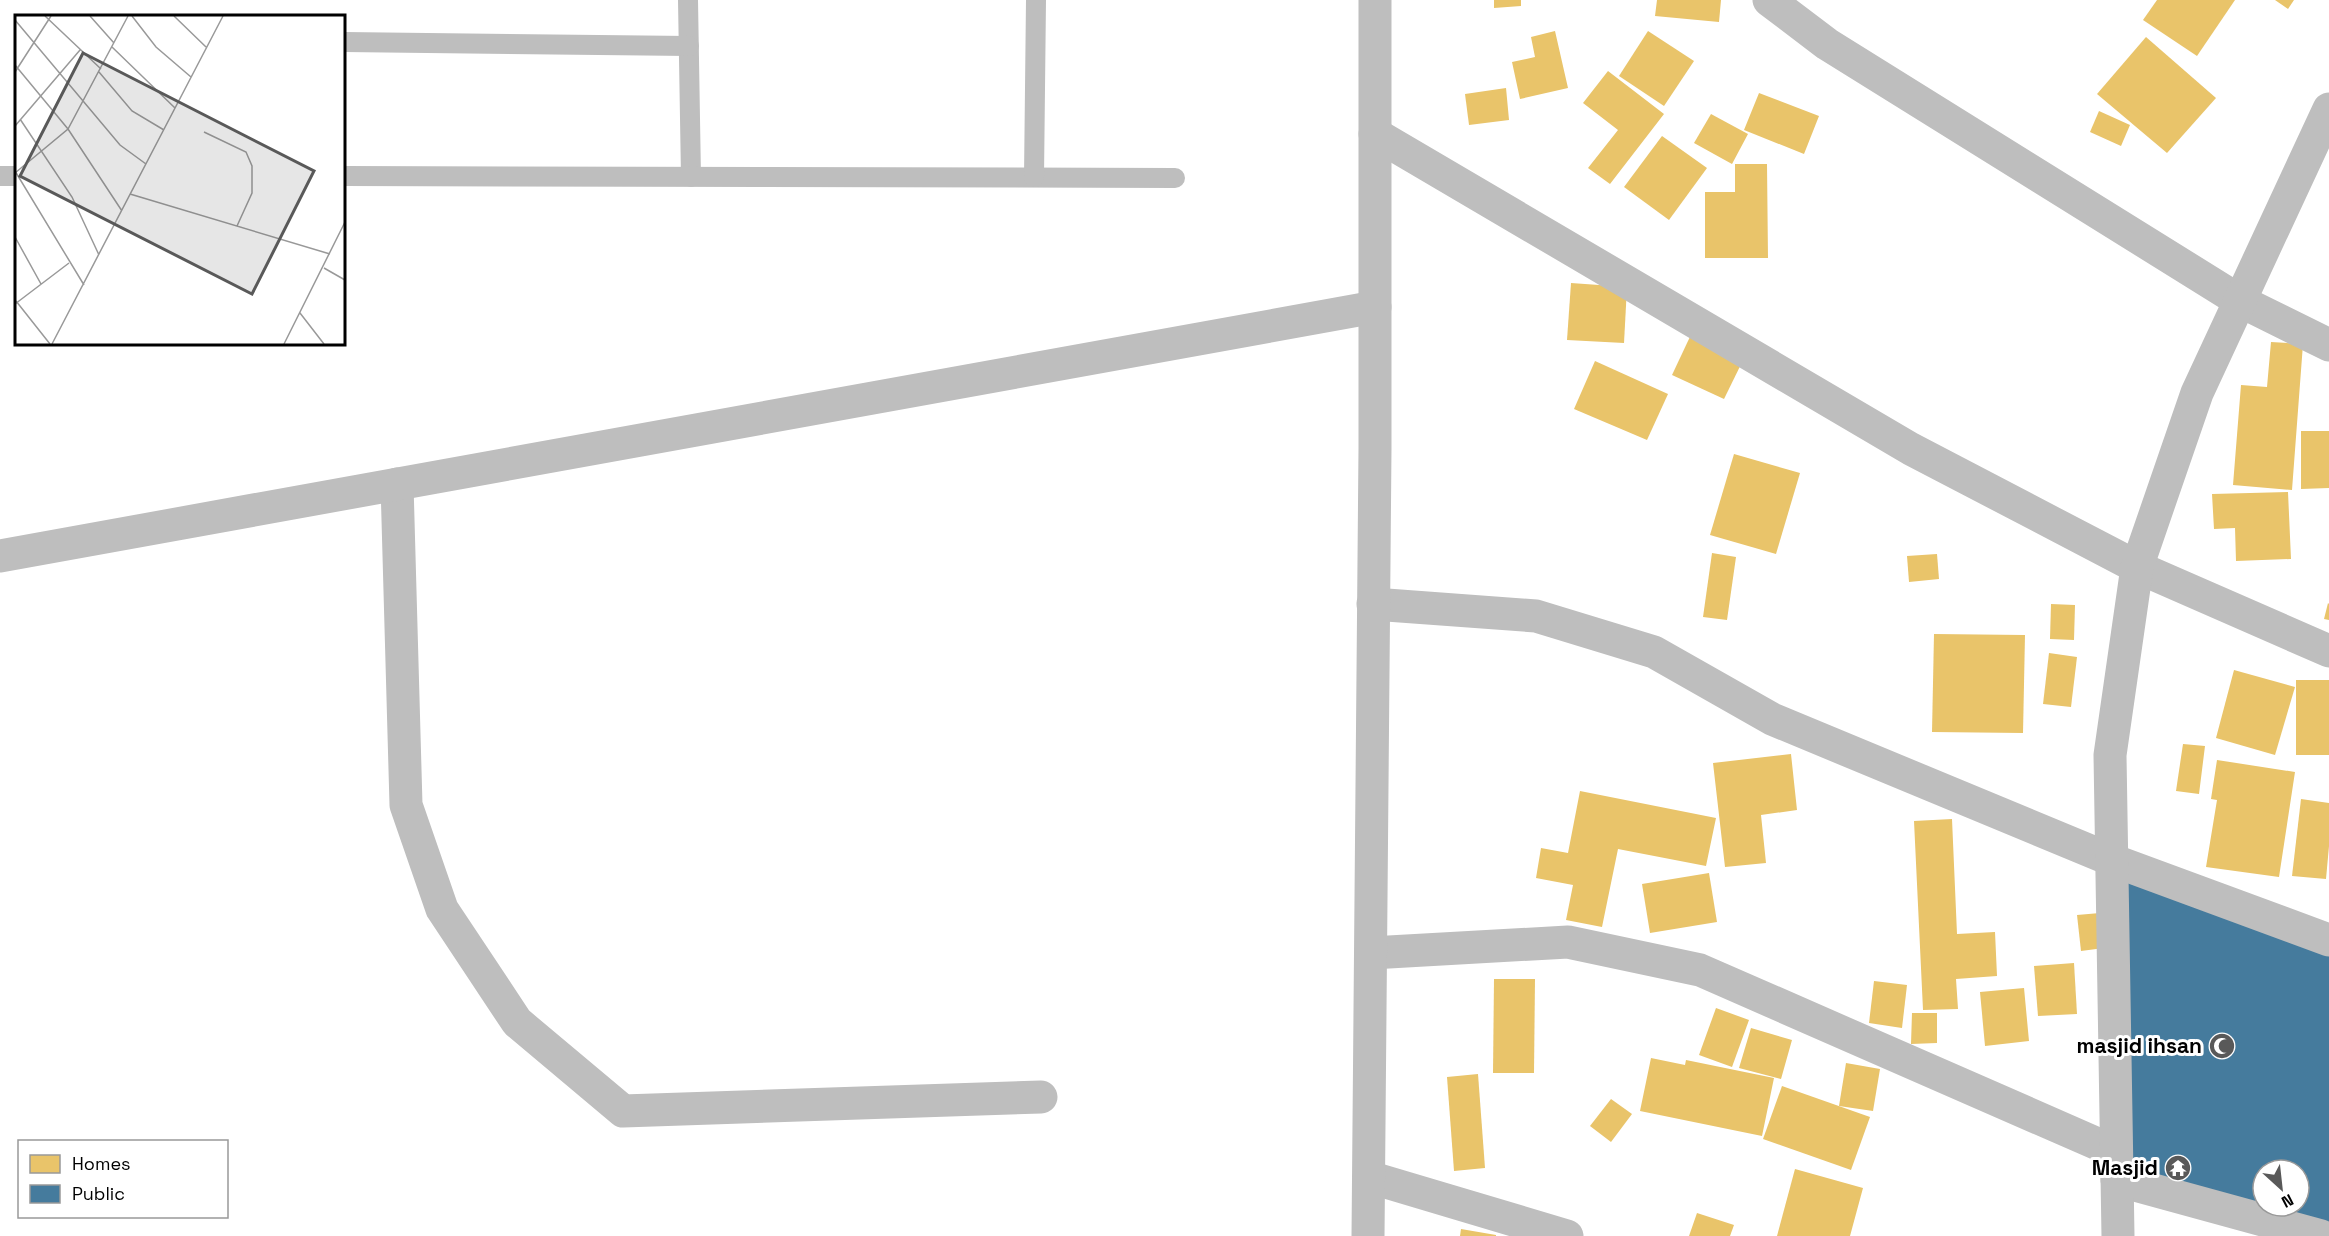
<svg xmlns="http://www.w3.org/2000/svg" width="2329" height="1236" font-family="'Space Grotesk',sans-serif">
<rect width="100%" height="100%" fill="#fff"/>
<g fill="#e9c46a">
<polygon points="1494,0 1521,0 1521,6 1494,8"/>
<polygon points="1657,0 1721,0 1719,22 1655,16"/>
<polygon points="2157,0 2235,0 2197,56 2143,20"/>
<polygon points="2275,0 2294,0 2288,9"/>
<polygon points="1555,31 1568,88 1520,99 1512,62 1535,57 1531,37"/>
<polygon points="1648,31 1694,61 1664,106 1619,76"/>
<polygon points="2146,37 2216,98 2167,153 2097,94"/>
<polygon points="1608,71 1664,114 1610,184 1588,168 1618,130 1583,103"/>
<polygon points="1506,88 1509,120 1469,125 1465,94"/>
<polygon points="1759,93 1819,116 1804,154 1744,130"/>
<polygon points="2099,111 2130,125 2121,146 2090,132"/>
<polygon points="1711,114 1748,134 1732,164 1694,143"/>
<polygon points="1662,136 1707,168 1669,220 1624,187"/>
<polygon points="1735,164 1767,164 1768,258 1705,258 1705,192 1735,192"/>
<polygon points="1571,283 1627,287 1624,343 1567,340"/>
<polygon points="1696,324 1749,348 1724,399 1672,375"/>
<polygon points="2271,342 2303,344 2292,490 2233,485 2241,385 2267,387"/>
<polygon points="1595,361 1668,394 1647,440 1574,409"/>
<polygon points="2301,431 2329,431 2329,488 2301,489"/>
<polygon points="1734,454 1800,473 1776,554 1710,535"/>
<polygon points="2288,492 2291,559 2236,561 2235,528 2214,529 2212,494"/>
<polygon points="1712,553 1736,557 1727,620 1703,617"/>
<polygon points="1937,554 1939,579 1909,582 1907,556"/>
<polygon points="2328,603 2329,604 2329,620 2324,619"/>
<polygon points="2051,604 2075,605 2074,640 2050,639"/>
<polygon points="1934,634 2025,635 2023,733 1932,732"/>
<polygon points="2049,653 2077,657 2071,707 2043,704"/>
<polygon points="2234,670 2295,687 2275,755 2216,738"/>
<rect x="2296" y="680" width="33" height="75"/>
<polygon points="2183,744 2205,746 2199,794 2176,791"/>
<polygon points="1791,754 1797,810 1761,815 1766,863 1725,867 1713,763"/>
<polygon points="2217,760 2295,772 2279,877 2206,867 2217,800 2211,799"/>
<polygon points="1580,791 1716,818 1706,866 1618,849 1602,927 1566,920 1573,885 1536,878 1541,848 1568,853"/>
<polygon points="2301,799 2329,803 2329,846 2326,879 2292,876"/>
<polygon points="1952,819 1957,934 1995,932 1997,976 1956,979 1958,1009 1923,1010 1914,821"/>
<polygon points="1709,873 1717,922 1650,933 1642,884"/>
<polygon points="2100,913 2104,948 2081,951 2077,915"/>
<polygon points="2074,963 2077,1014 2038,1016 2034,966"/>
<polygon points="1494,979 1535,979 1534,1073 1493,1073"/>
<polygon points="1874,981 1907,985 1902,1028 1869,1023"/>
<polygon points="2024,988 2029,1041 1985,1046 1980,992"/>
<polygon points="1716,1008 1749,1020 1732,1067 1699,1055"/>
<polygon points="1912,1013 1937,1013 1937,1043 1911,1044"/>
<polygon points="2329,1016 2329,1151 2276,1170 2263,1170 2263,1175 2252,1179 2210,1059"/>
<polygon points="1751,1028 1792,1040 1781,1079 1739,1068"/>
<polygon points="1651,1058 1685,1065 1686,1060 1774,1078 1762,1136 1640,1111"/>
<polygon points="1846,1063 1880,1069 1873,1111 1839,1106"/>
<polygon points="1478,1074 1485,1168 1454,1171 1447,1077"/>
<polygon points="1782,1086 1870,1117 1851,1170 1763,1139"/>
<polygon points="1611,1099 1632,1114 1611,1142 1590,1126"/>
<polygon points="1795,1169 1863,1188 1850,1236 1777,1236"/>
<polygon points="1697,1213 1734,1225 1730,1236 1689,1236"/>
<polygon points="1461,1229 1496,1235 1496,1236 1460,1236"/>
</g>
<path fill="#457b9d" fill-rule="evenodd" d="M 2112,860 L 2329,940 L 2329,1236 L 2117,1180 ZM 2263,1170 L 2299,1170 L 2299,1206 L 2263,1206 Z"/>
<g fill="none" stroke-linecap="round" stroke-linejoin="round">
<g stroke="#bebebe" stroke-width="20">
<polyline points="688,0 691,177"/>
<polyline points="344,42 689,46"/>
<polyline points="0,176 16,176"/>
<polyline points="344,176 1175,178"/>
<polyline points="1034,177 1036,0"/>
</g>
<g stroke="#bebebe" stroke-width="33">
<polyline points="1769,0 1827,44 2240,301 2329,345"/>
<polyline points="1375,134 1911,449 2137,567 2329,651"/>
<polyline points="397,484 406,805 442,909 517,1022 623,1111 1041,1097"/>
<polyline points="0,556 1375,307"/>
<polyline points="1373,604 1536,616 1654,652 1772,719 2112,860 2329,940"/>
<polyline points="1371,953 1568,942 1700,970 2116,1152"/>
<polyline points="1369,1177 1567,1236"/>
<polyline points="2117,1180 2321,1236"/>
<polyline points="1368,1236 1375,448 1375,0"/>
<polyline points="2118,1236 2110,755 2137,567 2197,393 2329,109"/>
</g>
</g>
<defs>
<g id="mosque-disc" transform="scale(1.35)"><circle r="9.5" fill="#595959" stroke="#fff"/><path d="M3.5-4.9A6 6 0 1 0 3.5 4.9A5 5 0 1 1 3.5-4.9Z" fill="#fff"/></g>
<g id="temple-disc" transform="scale(1.35)"><circle r="9.5" fill="#595959" stroke="#fff"/><path d="M0-6L5-2H3V0L6.5 2.5H4V6H1.5V3h-3V6H-4V2.5H-6.5L-3 0V-2H-5Z" fill="#fff"/></g>
</defs>
<g fill-rule="evenodd">
<use href="#mosque-disc" x="2222" y="1046"/>
<use href="#temple-disc" x="2178" y="1168"/>
</g>
<g text-anchor="middle" stroke-width="6" stroke-linejoin="round" paint-order="stroke">
<g font-size="21" font-weight="bold" fill="#000" stroke="#fff" text-anchor="end">
<text x="2202" y="1053">masjid ihsan</text>
<text x="2158" y="1175">Masjid</text>
</g>
</g>
<g transform="translate(15 15)">
<rect width="330" height="330" fill="#fff"/>
<path fill="none" stroke="#999" stroke-width="1.5" d="M 30,1 L 86,54M 75,1 L 99,28M 117,1 L 141,32 L 176,62M 159,1 L 191,32M 0,5 L 105,130 L 131,149M 97,32 L 160,93M 0,50 L 53,114 L 107,196M 0,57 L 36,1M 84,57 L 117,96 L 149,115M 5,104 L 57,182 L 84,240M 0,111 L 65,35M 189,117 L 231,137 L 237,151 L 237,178 L 222,211M 0,156 L 69,270M 0,158 L 53,114 L 113,1M 115,179 L 315,239M 0,222 L 26,269M 309,253 L 330,265M 1,286 L 35,329M 0,289 L 54,248M 285,298 L 309,329M 37,329 L 208,1M 269,329 L 330,207"/>
<path fill="#595959" fill-opacity="0.15" stroke="#595959" stroke-width="3" d="M 68,38 L 299,156 L 237,279 L 5,161 Z"/>
<rect width="330" height="330" fill="none" stroke="#000" stroke-width="3"/>
</g>
<rect x="18" y="1140" width="210" height="78" fill="#ffffff" stroke="#999999" stroke-width="1.5"/>
<rect x="30" y="1155" width="30" height="18" fill="#e9c46a" stroke="#999999" stroke-width="1.5"/>
<text x="72" y="1170" font-size="18" fill="#000000">Homes</text>
<rect x="30" y="1185" width="30" height="18" fill="#457b9d" stroke="#999999" stroke-width="1.5"/>
<text x="72" y="1200" font-size="18" fill="#000000">Public</text>
<g transform="translate(2281 1188) rotate(153)"><circle r="28" fill="#ffffff" stroke="#999999" stroke-width="1.5"/>
<path d="M0-4.5L10 22L0 15L-10 22Z" fill="#595959"/>
<text y="-9" font-size="16" font-weight="bold" text-anchor="middle" fill="#000000">N</text>
</g>
</svg>
